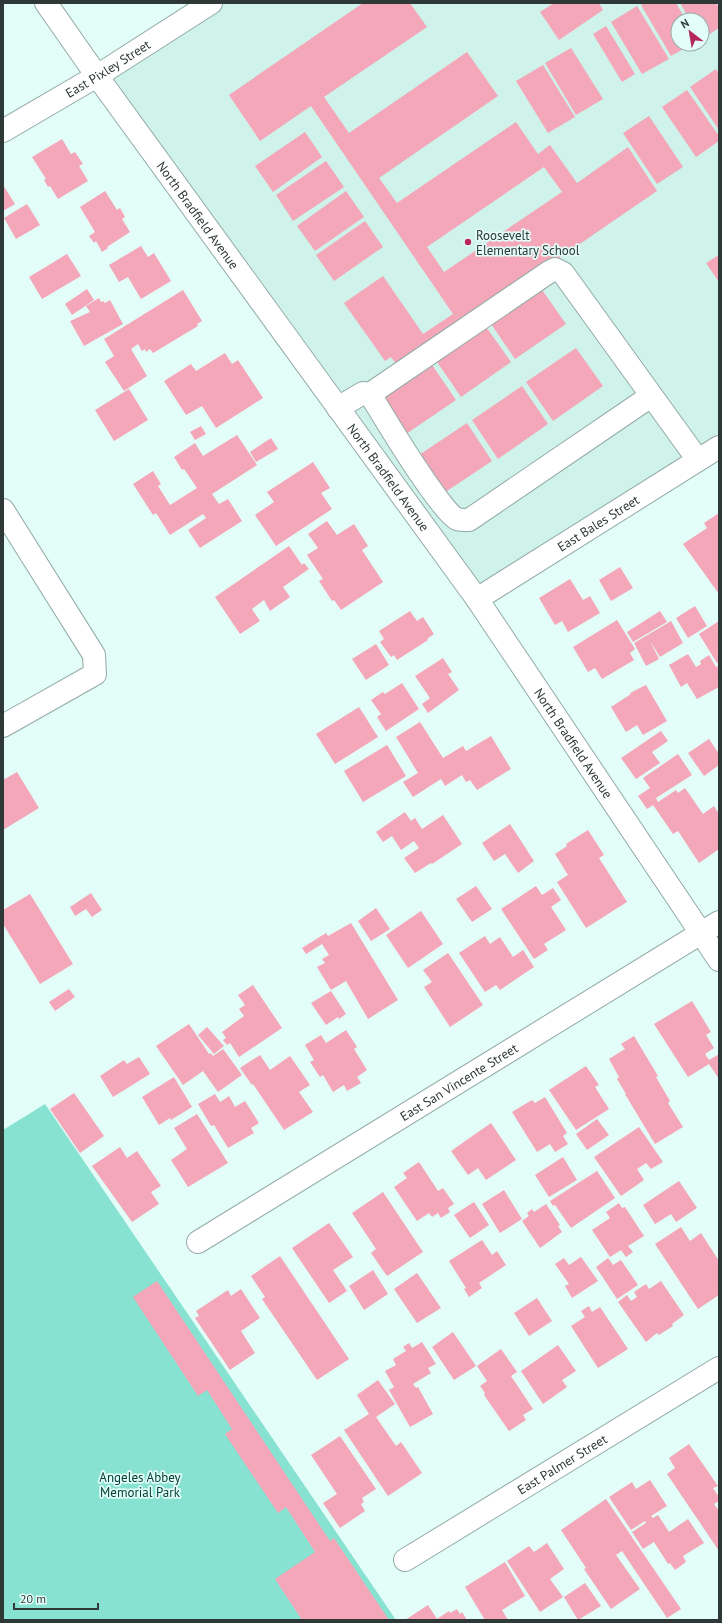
<svg xmlns="http://www.w3.org/2000/svg" width="722" height="1623" font-family="'PT Sans',sans-serif">
<rect width="100%" height="100%" fill="#e3fdf8"/>
<path fill="#cff2eb" fill-rule="evenodd" d="M 211,3 L 719,3 L 719,447 L 477,599 L 97,76 ZM 678,20 L 702,20 L 702,44 L 678,44 Z"/>
<polygon fill="#88e2d2" points="45,1104 396,1620 3,1620 3,1130"/>
<g fill="#f4a7b8" fill-rule="evenodd">
<path d="M 363,3 L 410,3 L 427,27 L 324,97 L 349,133 L 467,52 L 498,96 L 379,178 L 397,203 L 516,122 L 538,154 L 550,145 L 577,183 L 628,147 L 657,191 L 399,368 L 391,357 L 385,361 L 344,303 L 383,276 L 423,334 L 453,314 L 311,106 L 260,141 L 229,95 ZM 544,167 L 562,192 L 444,272 L 427,247 Z"/>
<polygon points="554,3 599,3 603,10 559,40 540,12"/>
<polygon points="644,3 676,3 686,20 678,20 678,44 692,44 671,56 641,5"/>
<polygon points="680,3 716,3 719,8 719,28 702,39 702,20 690,20"/>
<polygon points="637,6 669,59 642,74 611,22"/>
<polygon points="606,26 635,74 622,82 593,34"/>
<polygon points="571,48 603,99 576,115 545,63"/>
<polygon points="543,65 575,117 548,133 516,81"/>
<polygon points="716,69 719,74 719,130 690,87"/>
<polygon points="687,90 719,136 719,141 696,157 662,107"/>
<polygon points="649,116 683,167 657,184 623,133"/>
<polygon points="305,132 322,157 273,192 255,166"/>
<polygon points="62,139 71,154 75,152 83,164 79,166 88,181 58,199 50,186 48,187 44,180 46,179 32,157"/>
<polygon points="326,161 344,187 293,221 276,195"/>
<polygon points="3,185 15,204 3,211"/>
<polygon points="105,191 117,210 120,208 125,217 122,219 130,232 107,247 108,248 102,252 96,241 94,243 89,236 95,232 80,207"/>
<polygon points="346,191 364,217 315,251 297,226"/>
<polygon points="27,204 40,225 16,239 4,218"/>
<polygon points="365,221 383,247 334,281 316,255"/>
<polygon points="141,246 148,257 154,253 171,281 141,299 128,277 119,282 109,265"/>
<polygon points="67,254 81,276 42,299 29,277"/>
<polygon points="719,255 719,282 706,263"/>
<polygon points="540,287 566,324 515,359 489,321"/>
<polygon points="87,289 94,300 72,315 65,304"/>
<polygon points="183,290 202,321 197,324 198,326 153,353 150,349 146,352 145,349 142,351 138,344 131,349 147,376 124,391 105,362 114,356 104,339"/>
<polygon points="99,298 101,302 103,301 105,303 110,300 123,324 84,346 70,321 90,312 86,306"/>
<polygon points="484,324 511,362 461,397 435,359"/>
<polygon points="576,348 603,386 553,421 526,382"/>
<polygon points="225,353 232,364 238,360 263,398 216,428 202,406 186,415 164,381 191,364 196,371"/>
<polygon points="430,362 456,400 406,434 380,395"/>
<polygon points="522,386 548,424 498,459 472,420"/>
<polygon points="129,389 148,420 114,441 95,410"/>
<polygon points="467,423 492,461 441,495 416,457"/>
<polygon points="201,426 206,434 195,440 190,432"/>
<polygon points="237,435 257,465 212,494 219,504 228,499 242,521 200,548 188,530 206,518 203,514 170,535 156,513 153,515 133,484 153,471 161,484 158,486 170,505 197,488 184,469 182,470 174,457 195,443 203,456"/>
<polygon points="271,438 278,449 256,462 250,452"/>
<polygon points="313,462 330,488 321,493 332,509 276,546 255,515 274,502 267,492"/>
<polygon points="719,513 719,594 683,544 707,528 704,523"/>
<polygon points="327,521 337,535 354,524 368,546 362,550 383,582 341,610 334,600 332,601 319,581 323,579 307,555 318,548 308,534"/>
<polygon points="289,546 302,565 304,563 309,569 283,587 290,597 270,611 264,600 252,609 260,621 240,634 215,597"/>
<polygon points="620,567 633,588 611,601 599,580"/>
<polygon points="570,579 583,600 590,596 600,613 568,632 562,621 555,625 539,598"/>
<polygon points="695,606 707,626 688,638 676,618"/>
<polygon points="410,611 417,621 423,617 434,634 427,639 428,640 397,660 394,655 391,657 380,642 384,639 379,631"/>
<polygon points="660,611 667,622 633,642 627,632"/>
<polygon points="617,620 635,649 630,653 634,660 602,679 595,668 588,672 573,647"/>
<polygon points="671,621 683,643 660,657 650,641 659,659 646,666 634,643"/>
<polygon points="719,621 719,662 717,663 699,634"/>
<polygon points="376,644 389,665 366,680 352,659"/>
<polygon points="688,654 696,667 701,664 700,661 709,655 716,667 717,666 719,669 719,687 697,699 687,683 681,687 669,665"/>
<polygon points="443,658 452,672 448,674 459,690 428,713 422,704 430,698 415,676"/>
<polygon points="402,683 419,709 386,731 377,717 381,714 371,700 383,692 385,694"/>
<polygon points="646,685 667,721 643,735 637,725 626,732 611,707 631,694 630,693"/>
<polygon points="359,707 378,737 335,764 316,734"/>
<polygon points="420,722 443,758 463,746 466,751 491,736 511,769 477,790 470,780 466,782 462,775 445,786 441,779 413,797 403,782 418,773 396,737"/>
<polygon points="661,731 668,741 652,752 660,763 636,779 621,758"/>
<polygon points="709,739 719,754 719,765 704,776 688,753"/>
<polygon points="387,745 406,776 363,802 344,771"/>
<polygon points="678,754 692,775 656,798 658,802 676,790 678,793 685,788 703,814 714,806 719,814 719,849 699,863 678,831 673,834 653,805 647,809 638,796 650,788 643,778"/>
<polygon points="17,772 39,808 3,830 3,780"/>
<polygon points="405,812 411,821 415,818 422,829 443,815 462,844 432,864 431,863 415,873 404,858 419,848 414,841 401,850 392,836 383,842 376,832"/>
<polygon points="510,824 534,861 518,873 505,854 494,861 482,843"/>
<polygon points="588,830 604,855 599,858 627,902 586,928 557,882 568,875 555,854 567,846 566,844"/>
<polygon points="476,886 492,909 472,922 456,899"/>
<polygon points="536,886 542,895 553,888 561,900 551,907 566,930 544,944 548,950 534,959 501,909"/>
<polygon points="91,893 102,910 92,917 86,909 75,916 70,907"/>
<polygon points="30,894 73,964 40,984 3,924 3,910"/>
<polygon points="376,908 390,929 371,941 358,921"/>
<polygon points="421,911 443,944 408,968 386,935"/>
<polygon points="351,923 398,1000 368,1019 346,981 331,990 317,967 325,963 322,959 329,955 322,944 306,954 302,948 326,933 328,936"/>
<polygon points="485,936 490,944 500,937 513,957 523,950 534,967 500,990 496,985 485,992 459,953"/>
<polygon points="448,953 483,1005 450,1027 424,987 432,982 423,970"/>
<polygon points="253,985 282,1028 239,1057 230,1043 227,1045 223,1040 226,1038 222,1032 244,1016 239,1009 245,1005 238,995"/>
<polygon points="69,989 75,997 55,1011 49,1002"/>
<polygon points="331,991 346,1014 339,1019 338,1017 326,1025 311,1003"/>
<polygon points="692,1001 711,1032 706,1035 714,1048 705,1054 709,1060 719,1054 719,1079 709,1064 688,1077 654,1024"/>
<polygon points="189,1024 209,1054 211,1053 213,1056 223,1049 242,1075 218,1092 203,1071 183,1085 156,1046"/>
<polygon points="207,1027 224,1046 214,1054 198,1035"/>
<polygon points="346,1030 357,1047 354,1049 367,1070 357,1077 361,1083 347,1091 344,1085 333,1092 323,1075 320,1077 310,1062 314,1060 305,1045 321,1035 326,1043"/>
<polygon points="634,1036 658,1076 656,1077 670,1101 668,1103 683,1127 655,1144 625,1094 626,1094 617,1079 619,1077 609,1059 625,1049 621,1044"/>
<polygon points="260,1055 270,1070 290,1056 310,1085 299,1092 313,1112 284,1130 253,1084 252,1085 240,1068"/>
<polygon points="139,1057 150,1074 113,1097 100,1076 124,1060 127,1064"/>
<polygon points="586,1066 599,1085 595,1087 609,1109 576,1130 549,1090"/>
<polygon points="174,1077 192,1107 171,1120 170,1118 159,1125 142,1097"/>
<polygon points="74,1093 104,1136 80,1153 50,1109"/>
<polygon points="215,1094 220,1102 229,1096 235,1107 245,1101 259,1123 251,1128 254,1133 228,1148 214,1125 211,1126 198,1104"/>
<polygon points="545,1097 567,1133 563,1136 568,1144 555,1152 550,1144 537,1152 512,1112 532,1100 535,1103"/>
<polygon points="197,1114 228,1163 188,1187 171,1160 187,1149 174,1128"/>
<polygon points="597,1119 609,1135 587,1150 576,1134"/>
<polygon points="491,1123 516,1160 486,1180 478,1168 468,1175 451,1151"/>
<polygon points="639,1127 663,1162 651,1169 646,1163 637,1169 644,1180 621,1196 594,1157"/>
<polygon points="120,1147 127,1158 137,1151 161,1186 151,1192 159,1204 132,1222 92,1166"/>
<polygon points="563,1157 577,1180 549,1197 535,1175"/>
<polygon points="419,1162 438,1191 443,1188 454,1204 448,1208 450,1212 441,1218 438,1213 432,1217 429,1213 417,1221 394,1187 407,1178 403,1173"/>
<polygon points="597,1171 615,1198 571,1228 555,1205 553,1206 550,1201"/>
<polygon points="679,1181 697,1208 676,1222 671,1214 655,1224 643,1205"/>
<polygon points="504,1190 522,1219 500,1233 482,1204"/>
<polygon points="383,1192 423,1252 387,1276 371,1253 376,1249 352,1213"/>
<polygon points="474,1202 489,1225 470,1238 454,1215"/>
<polygon points="619,1203 622,1208 625,1207 644,1236 628,1246 633,1252 626,1257 621,1250 610,1257 592,1230 610,1218 606,1212"/>
<polygon points="546,1204 560,1225 558,1226 562,1232 540,1248 522,1221 529,1216 527,1213 532,1209 534,1212"/>
<polygon points="329,1223 353,1257 333,1270 347,1291 329,1303 292,1248"/>
<polygon points="681,1227 690,1241 701,1233 719,1261 719,1295 698,1309 655,1244"/>
<polygon points="482,1240 492,1255 497,1251 506,1265 479,1283 482,1288 469,1297 464,1289 466,1288 449,1261"/>
<polygon points="280,1256 349,1359 317,1380 262,1299 265,1297 251,1276"/>
<polygon points="581,1257 598,1281 572,1298 565,1286 569,1284 555,1264 564,1258 569,1265"/>
<polygon points="608,1258 613,1265 621,1260 638,1285 617,1299 596,1267"/>
<polygon points="373,1270 388,1294 364,1310 349,1286"/>
<polygon points="417,1273 441,1308 417,1323 394,1289"/>
<polygon points="157,1281 330,1541 334,1538 389,1620 302,1620 275,1579 315,1552 286,1507 278,1513 225,1434 232,1429 207,1390 198,1396 133,1297"/>
<polygon points="661,1281 684,1315 672,1324 673,1326 659,1335 657,1333 646,1342 618,1302 627,1295 631,1301 637,1297 634,1292 646,1284 649,1289"/>
<polygon points="241,1289 260,1318 241,1331 255,1353 230,1370 195,1318 199,1316 196,1311 228,1290 231,1296"/>
<polygon points="537,1298 552,1321 529,1336 514,1313"/>
<polygon points="589,1306 592,1312 600,1307 628,1349 598,1368 571,1326 585,1317 581,1311"/>
<polygon points="453,1332 476,1366 454,1380 432,1347"/>
<polygon points="422,1342 436,1364 428,1368 431,1373 413,1384 416,1388 418,1387 433,1414 410,1427 389,1390 394,1387 385,1371 396,1365 393,1359 406,1351 403,1347 409,1343 412,1348"/>
<polygon points="558,1345 576,1371 562,1380 567,1387 543,1404 521,1371"/>
<polygon points="501,1349 517,1372 511,1376 533,1409 523,1415 526,1420 509,1431 484,1395 485,1393 480,1386 487,1381 477,1366"/>
<polygon points="378,1380 395,1404 376,1417 396,1446 401,1442 422,1473 388,1496 344,1430 369,1414 357,1395"/>
<polygon points="340,1436 376,1489 362,1498 364,1502 361,1504 365,1511 340,1528 323,1503 337,1494 311,1455"/>
<polygon points="689,1444 718,1486 713,1488 719,1497 719,1501 714,1504 719,1511 719,1551 667,1474 675,1468 669,1458"/>
<polygon points="650,1480 667,1506 651,1516 653,1518 658,1515 669,1532 688,1519 704,1543 683,1556 686,1562 675,1570 670,1563 668,1564 654,1542 643,1549 632,1532 646,1523 645,1521 631,1530 609,1497 632,1482 636,1489"/>
<polygon points="606,1499 681,1609 667,1618 622,1551 616,1555 640,1589 611,1609 584,1569 586,1568 561,1530"/>
<polygon points="547,1543 564,1569 550,1579 563,1597 540,1612 507,1561 529,1546 534,1552"/>
<polygon points="505,1562 525,1596 502,1610 508,1620 485,1620 465,1587"/>
<polygon points="585,1583 601,1606 578,1620 564,1597"/>
<polygon points="428,1605 437,1619 449,1611 450,1613 457,1609 460,1614 462,1612 467,1620 405,1620"/>
</g>
<g fill="none" stroke-linecap="round" stroke-linejoin="round">
<g stroke="#92aaa5" stroke-width="24">
<g id="minor">
<path id="s1" d="M 46,3 L 97,76 L 477,599 L 719,960"/>
<path id="s2" d="M 3,131 L 97,76 L 211,3"/>
<path d="M 370,394 C 382,414 441,513 457,519 C 460,520 466,520 469,520 L 651,396"/>
<polyline points="338,408 363,393 370,394 549,272 555,269 563,273 698,460"/>
<polyline points="3,510 94,655 95,674 3,726"/>
<path id="s3" d="M 477,599 L 719,447"/>
<path id="s4" d="M 198,1242 L 719,922"/>
<path id="s5" d="M 405,1560 L 719,1368"/>
</g>
</g>
<use href="#minor" stroke="#fff" stroke-width="22"/>
</g>
<circle fill="#b6285b" stroke="#e3fdf8" stroke-width="1.5" cx="468" cy="242" r="4"/>
<g text-anchor="middle" stroke-width="3.5" stroke-linejoin="round" paint-order="stroke">
<g font-size="13" fill="#2e3836" stroke="#e3fdf8">
<text dy="5" stroke="none"><textPath href="#s2" startOffset="122">East Pixley Street</textPath></text>
<text dy="5" stroke="none"><textPath href="#s1" startOffset="261">North Bradfield Avenue</textPath></text>
<text dy="5" stroke="none"><textPath href="#s1" startOffset="585">North Bradfield Avenue</textPath></text>
<text dy="5" stroke="none"><textPath href="#s3" startOffset="143">East Bales Street</textPath></text>
<text dy="5" stroke="none"><textPath href="#s1" startOffset="909">North Bradfield Avenue</textPath></text>
<text dy="5" stroke="none"><textPath href="#s4" startOffset="306">East San Vincente Street</textPath></text>
<text dy="5" stroke="none"><textPath href="#s5" startOffset="184">East Palmer Street</textPath></text>
</g>
<g font-size="13" fill="#2e3836" stroke="#e3fdf8" text-anchor="start">
<text x="476" y="240">Roosevelt<tspan x="476" dy="15">Elementary School</tspan></text>
</g>
<g font-size="13" fill="#034038" stroke="#e3fdf8">
<text x="140" y="1482">Angeles Abbey<tspan x="140" dy="15">Memorial Park</tspan></text>
</g>
</g>
<rect width="722" height="1623" fill="none" stroke="#2e3836" stroke-width="8"/>
<g transform="translate(690 32) rotate(329)"><circle r="19" fill="#e3fdf8" stroke="#9baeaa"/>
<path d="M0-3L7 15L0 10L-7 15Z" fill="#b6285b"/>
<text y="-6" font-size="11" font-weight="bold" text-anchor="middle" fill="#2e3836">N</text>
</g>
<path d="M14 1603v6h84v-6" fill="none" stroke="#2e3836" stroke-width="2"/>
<text x="20" y="1603" font-size="12" fill="#2e3836" stroke="#e3fdf8" stroke-width="3" paint-order="stroke">20 m</text>
</svg>
